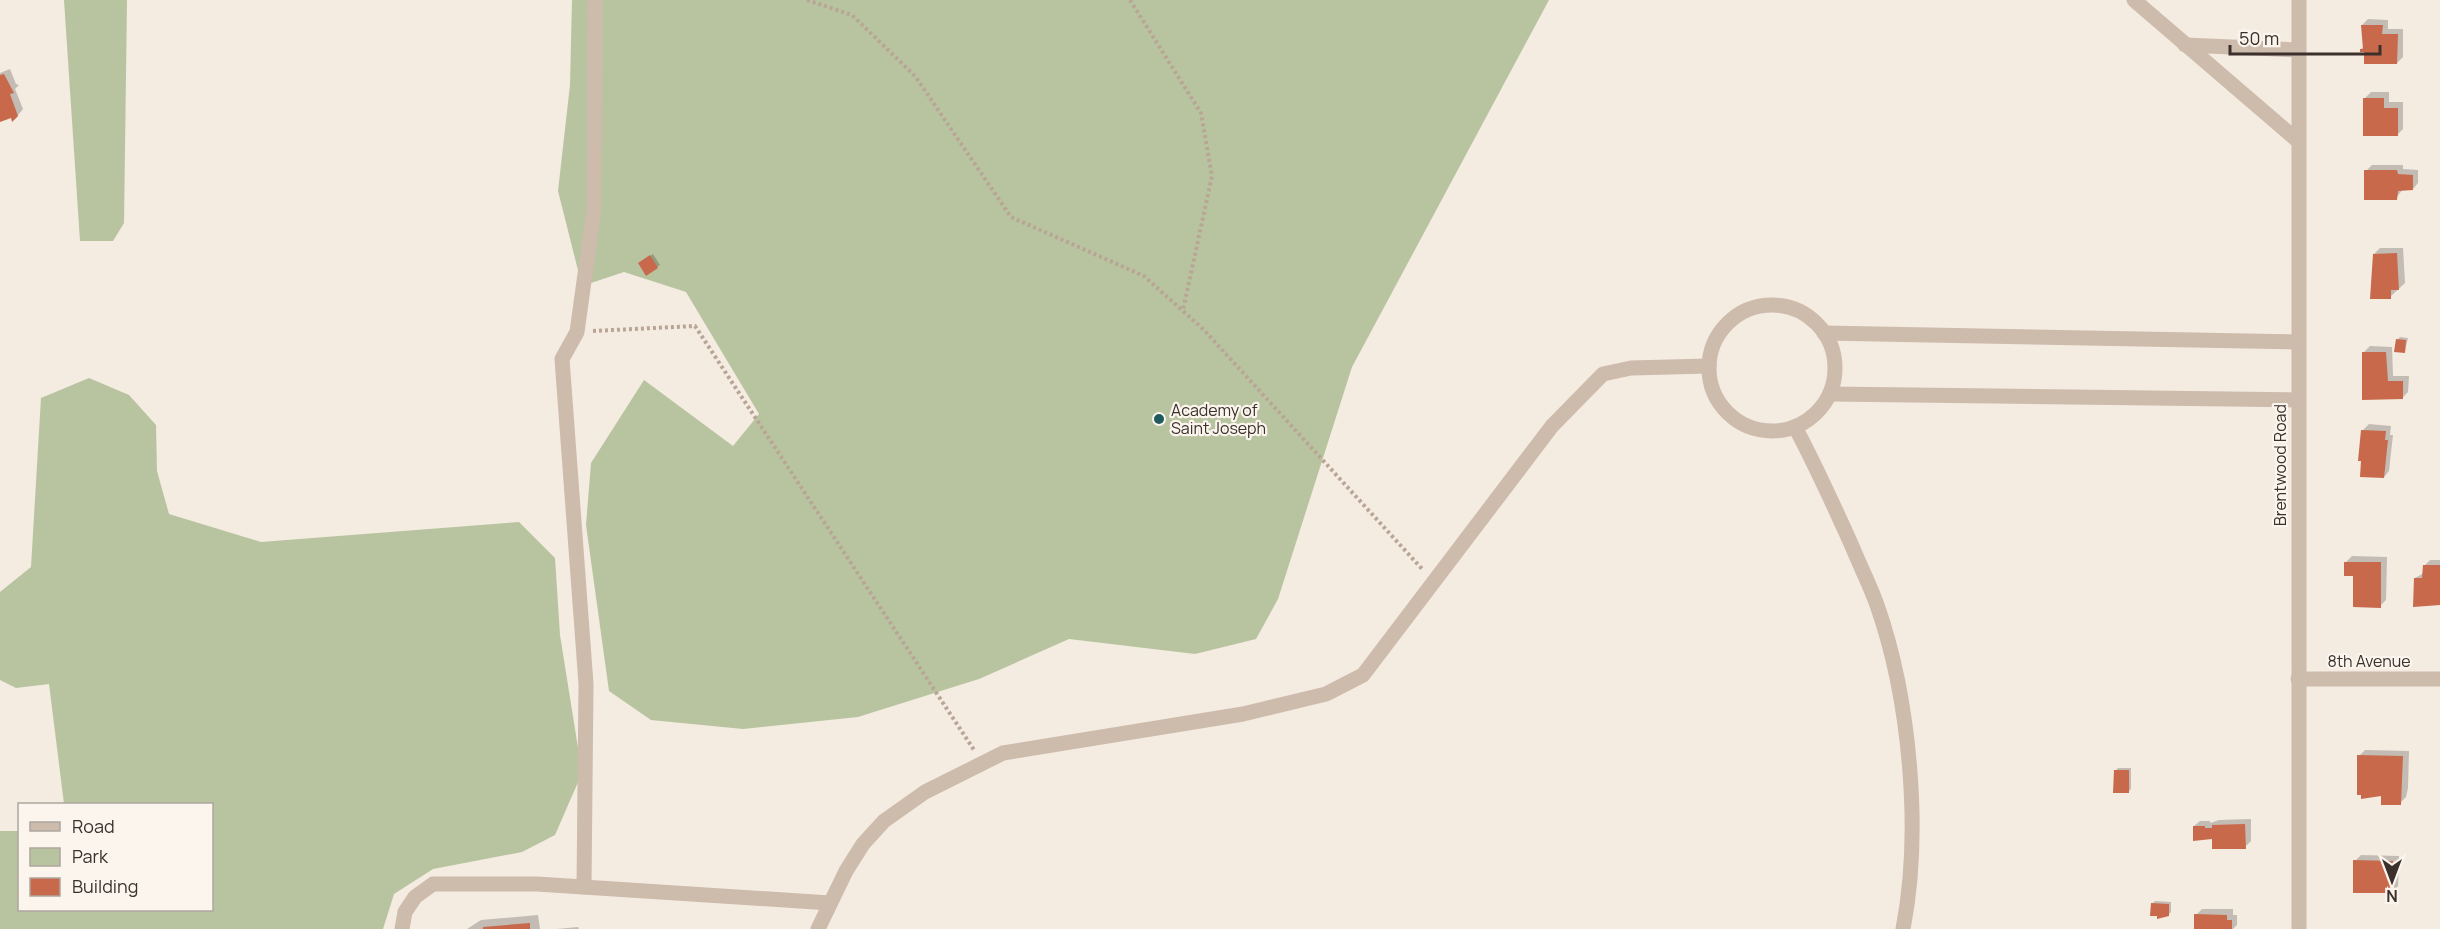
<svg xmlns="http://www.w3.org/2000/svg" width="2440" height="929" font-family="Manrope,sans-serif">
<rect width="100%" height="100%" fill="#f4ebe1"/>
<g fill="#b8c4a0">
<polygon points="64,0 127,0 124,223 113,241 80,241"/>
<polygon points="572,0 1549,0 1352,367 1278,599 1256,639 1195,654 1069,639 979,679 858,717 743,729 651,720 609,691 586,525 591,463 644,380 733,446 759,414 686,292 624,272 582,286 558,191 570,85"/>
<polygon points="89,378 129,395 156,425 157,471 169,514 261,542 519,522 555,558 560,635 582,773 555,835 522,852 433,869 394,894 383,929 0,929 0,831 19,831 20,910 212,910 212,804 64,804 49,684 16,688 0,680 0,592 31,567 41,398"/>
</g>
<g fill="#0003">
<polygon points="2368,19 2388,20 2388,29 2403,29 2403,57 2397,63 2361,49 2364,46 2362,25"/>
<polygon points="10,69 16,84 19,85 15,89 23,109 15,119 13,120 11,116 0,120 0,73"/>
<polygon points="2371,92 2389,92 2389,102 2403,102 2403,129 2397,135 2365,98"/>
<polygon points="2372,165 2403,165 2403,169 2418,170 2418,183 2413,189 2403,189 2396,198 2366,171"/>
<polygon points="2380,248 2403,248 2405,283 2390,297 2374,254"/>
<polygon points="653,254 660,265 657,267 643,261"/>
<polygon points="2400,337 2408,338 2405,351 2397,340"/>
<polygon points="2370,346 2392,347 2393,376 2409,376 2408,392 2402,398 2364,398 2364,352"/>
<polygon points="2369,424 2391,426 2390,435 2393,435 2389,471 2384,477 2363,430"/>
<polygon points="2352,556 2387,557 2386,600 2380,606 2346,562"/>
<polygon points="2430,560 2440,560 2440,603 2415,578 2424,573 2424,566"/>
<polygon points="2365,750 2409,751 2408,788 2406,797 2400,803 2382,794 2359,756"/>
<polygon points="2118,768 2131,768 2131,789 2128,792 2115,771"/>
<polygon points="2251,819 2251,841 2245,847 2214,838 2194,826 2200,821 2210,821 2210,823 2219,820"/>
<polygon points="2361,855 2399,856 2398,886 2392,892 2355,861"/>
<polygon points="2155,901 2171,902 2171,912 2168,915 2152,904"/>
<polygon points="2202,909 2233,909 2233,915 2237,915 2237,925 2233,929 2195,929 2196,915"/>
<polygon points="538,915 540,929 467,929 481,920"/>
<polygon points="578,927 579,929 557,929"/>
</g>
<g fill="#c8694b">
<polygon points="2361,25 2383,25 2382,34 2398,34 2397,64 2364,64 2364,52 2360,52 2360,49 2363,49"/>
<polygon points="4,74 14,93 10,94 18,116 12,122 11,118 0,122 0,75"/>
<polygon points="2363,98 2384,98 2384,108 2398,108 2398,136 2363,136"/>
<polygon points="2364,170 2397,170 2398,174 2413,175 2413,190 2398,191 2397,200 2364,200"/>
<polygon points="2397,253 2399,290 2391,290 2391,299 2370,299 2373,254"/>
<polygon points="650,255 658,268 646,276 638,263"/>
<polygon points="2396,339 2406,340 2405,353 2394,352"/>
<polygon points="2362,352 2386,352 2388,381 2403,381 2403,399 2362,400"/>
<polygon points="2361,430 2386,431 2385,440 2388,440 2384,478 2360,477 2361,461 2358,461"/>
<polygon points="2344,562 2381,562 2381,608 2353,607 2353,576 2344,576"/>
<polygon points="2423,565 2440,565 2440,605 2413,607 2414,578 2422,578"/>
<polygon points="2357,755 2403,756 2401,805 2381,805 2381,796 2361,799 2361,795 2357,795"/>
<polygon points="2114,770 2129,770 2129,793 2113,793"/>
<polygon points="2245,824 2246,849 2212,849 2212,839 2193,841 2193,826 2205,826 2205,828 2212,828 2212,825"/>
<polygon points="2353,860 2393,861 2393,893 2353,893"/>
<polygon points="2151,903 2169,904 2169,916 2157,919 2157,916 2150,916"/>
<polygon points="2194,914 2227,915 2227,920 2232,920 2232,929 2194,929"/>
<polygon points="530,923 530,929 483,929 483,927"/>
</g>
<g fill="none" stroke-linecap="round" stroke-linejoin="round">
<g stroke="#b9a596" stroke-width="4" stroke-dasharray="3 3" stroke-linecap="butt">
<polyline points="807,0 852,15 915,76 1011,217 1144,276 1204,330 1423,570"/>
<polyline points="1130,0 1201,113 1212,176 1183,310"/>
<polyline points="593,331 695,326 974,750"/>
</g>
<g stroke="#cdbbac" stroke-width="15">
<polyline points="2134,0 2298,141"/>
<polyline points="2299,0 2299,929"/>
<polyline points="2185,45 2298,50"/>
<circle cx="1772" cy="368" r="63"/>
<polyline points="1824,333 2298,342"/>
<polyline points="1830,394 2298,400"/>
<path d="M 1795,427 C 1816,466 1834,506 1852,546 C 1860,566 1870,585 1877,605 C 1910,699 1922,832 1903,929"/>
<polyline points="2298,679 2440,679"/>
<polyline points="584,887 586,684 562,359 577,332 594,209 595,0"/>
<polyline points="402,929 405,912 415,897 433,884 537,884 830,903"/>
<polyline points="818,929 846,871 863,844 884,821 925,792 1003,753 1243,714 1326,694 1363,675 1552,426 1603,374 1631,368 1709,366"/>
</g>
</g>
<circle fill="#1f5a5e" stroke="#fbf5ee" stroke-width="2" cx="1159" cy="419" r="6"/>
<g text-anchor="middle" stroke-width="4.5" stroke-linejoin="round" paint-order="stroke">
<g font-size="16" fill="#3b302b" stroke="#fbf5ee" text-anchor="start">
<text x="1171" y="416">Academy of<tspan x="1171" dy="18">Saint Joseph</tspan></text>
</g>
<g font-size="16" fill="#3b302b" stroke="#fbf5ee">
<text transform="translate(2280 465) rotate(-90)" y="6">Brentwood Road</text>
<text x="2369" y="667">8th Avenue</text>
</g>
</g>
<rect x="18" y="803" width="195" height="108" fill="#fbf5ee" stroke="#aea6a0" stroke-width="1.5"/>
<rect x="30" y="822" width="30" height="9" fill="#cdbbac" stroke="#aea6a0" stroke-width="1.5"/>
<text x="72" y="833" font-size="18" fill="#3b302b">Road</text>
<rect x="30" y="848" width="30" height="18" fill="#b8c4a0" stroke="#aea6a0" stroke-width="1.5"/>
<text x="72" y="863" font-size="18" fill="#3b302b">Park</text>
<rect x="30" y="878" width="30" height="18" fill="#c8694b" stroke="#aea6a0" stroke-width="1.5"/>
<text x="72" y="893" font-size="18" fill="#3b302b">Building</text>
<g transform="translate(2392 881) rotate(180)" stroke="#fbf5ee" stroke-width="4.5" paint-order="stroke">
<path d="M0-4.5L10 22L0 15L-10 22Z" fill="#3b302b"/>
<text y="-9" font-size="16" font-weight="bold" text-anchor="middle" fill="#3b302b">N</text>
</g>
<path d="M2230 45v9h150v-9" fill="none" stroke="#3b302b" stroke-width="3"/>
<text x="2239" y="45" font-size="18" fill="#3b302b" stroke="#fbf5ee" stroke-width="4.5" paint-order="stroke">50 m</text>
</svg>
